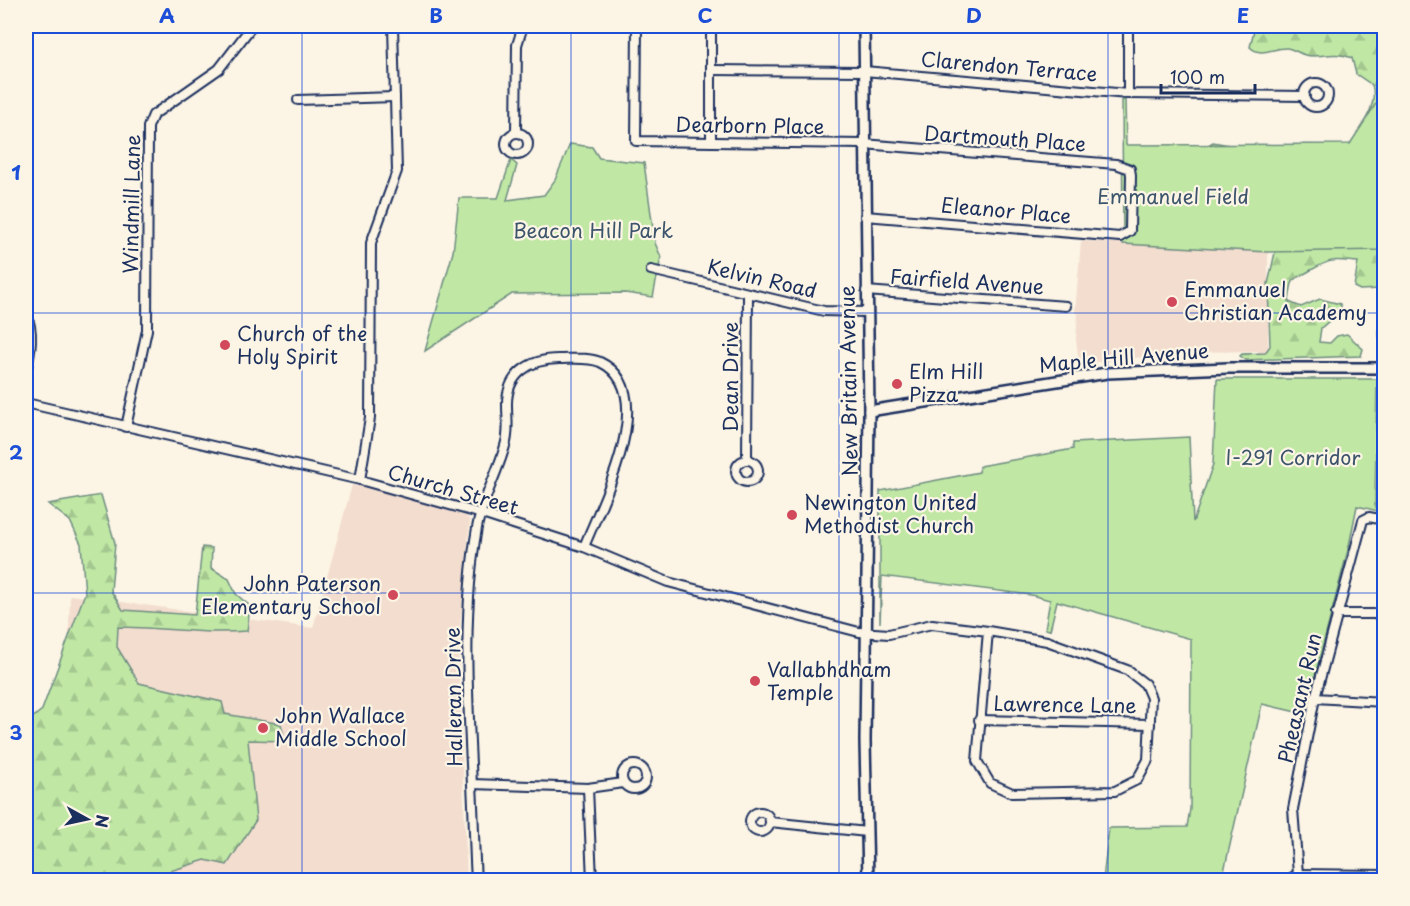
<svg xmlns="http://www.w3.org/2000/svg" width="1410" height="906" font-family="'Playpen Sans',sans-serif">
<defs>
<pattern id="forest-firs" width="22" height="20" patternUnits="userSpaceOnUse" patternTransform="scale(1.5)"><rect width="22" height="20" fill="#c0e8a4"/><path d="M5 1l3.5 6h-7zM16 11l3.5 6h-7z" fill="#a4c790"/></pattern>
</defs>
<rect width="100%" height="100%" fill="#fcf5e5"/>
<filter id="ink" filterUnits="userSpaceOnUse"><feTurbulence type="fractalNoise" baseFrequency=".0167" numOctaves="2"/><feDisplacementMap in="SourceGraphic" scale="12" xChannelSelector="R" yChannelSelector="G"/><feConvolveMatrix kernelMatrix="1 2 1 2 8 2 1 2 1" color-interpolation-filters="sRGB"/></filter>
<g filter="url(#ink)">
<g fill="#f3ddce">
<polygon points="1081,241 1268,252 1268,356 1259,356 1258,351 1190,352 1079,364 1076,339 1078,314 1075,313"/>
<polygon points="352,485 413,499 466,516 470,520 458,648 467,880 26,880 65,748 70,595 313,628"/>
</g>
<g fill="url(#forest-firs)" stroke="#6e8c81" stroke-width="1.5">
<path d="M 1255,26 L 1377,26 L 1384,36 L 1384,294 L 1379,289 L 1360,290 L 1354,287 L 1358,262 C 1333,260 1333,258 1311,270 C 1291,282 1292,276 1289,302 L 1301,307 L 1320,299 L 1340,304 L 1342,310 L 1321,328 L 1319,342 L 1330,343 L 1337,336 L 1347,334 L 1363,349 L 1361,356 L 1246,360 L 1240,356 L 1242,354 L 1265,353 L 1270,346 L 1268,284 L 1276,248 L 1208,145 L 1213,142 L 1230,145 L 1351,145 C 1360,127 1379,106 1372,85 L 1356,74 L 1352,58 C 1330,50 1322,59 1305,55 C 1299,53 1293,49 1287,48 C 1274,47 1261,58 1250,47 Z"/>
<path d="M 1384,299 L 1384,350 C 1374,333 1381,318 1384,299 Z"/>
<path d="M 101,495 L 115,543 L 111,591 L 123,610 L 195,615 L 202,547 L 212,548 L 211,568 L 229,579 L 236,594 L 250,606 L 247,631 C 204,635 161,627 118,627 L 117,647 L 139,683 L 222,702 L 225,714 L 281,724 L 285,741 L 248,740 L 256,820 L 227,865 L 205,860 L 142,880 L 26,880 L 26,723 L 42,710 L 85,593 L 81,544 L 70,521 L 48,504 Z"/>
</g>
<g fill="#c0e8a4" stroke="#6e8c81" stroke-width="1.5">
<polygon points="1384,91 1384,250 1268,252 1123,244 1122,100 1125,100 1126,145 1350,144"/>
<polygon points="570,144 592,147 599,158 644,163 655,243 661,257 653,297 625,293 512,294 425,351 453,252 459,198 498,198 511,160 517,165 507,200 544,195 555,180"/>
<polygon points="1217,379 1377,379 1375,505 1378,511 1357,506 1349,546 1305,714 1262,704 1222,880 1103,880 1109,828 1187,827 1190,809 1191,639 1057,601 1050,630 1045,629 1050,600 1031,595 882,576 880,623 880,491 979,472 980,466 1073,449 1073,443 1189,437 1193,522 1213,464"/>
</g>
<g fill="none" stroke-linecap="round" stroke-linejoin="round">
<g stroke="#1b2f5e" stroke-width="12">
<g id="minor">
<polyline points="637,26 636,141 863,144 1116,164 1130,169 1131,175 1130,231 1120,237 865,216"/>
<polyline points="1128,26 1128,94"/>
<polyline points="711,70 864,71 1128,94 1305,96"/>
<circle cx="1316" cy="95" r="12"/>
<polyline points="298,100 395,97"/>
<polyline points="516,132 517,45 523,26"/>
<circle cx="517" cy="144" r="11"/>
<polyline points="711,142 711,26"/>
<polyline points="651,270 824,311 866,312"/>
<polyline points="866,291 1066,306"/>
<path d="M 26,314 C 35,332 30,353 26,372"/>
<polyline points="26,403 360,480 482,514 584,547 668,582 859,632 889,634 932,624 988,631 1047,641 1127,670 1145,684 1151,698 1148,760 1137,780 1115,791 1012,793 990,783 977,761 988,631"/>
<polyline points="126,427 147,330 148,127 153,115 219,69 252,26"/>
<circle cx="747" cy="471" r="11"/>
<polyline points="747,460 748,295"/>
<polyline points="360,480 370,418 371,243 397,171 393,26"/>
<polyline points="1336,614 1384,614"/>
<polyline points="1315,698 1384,702"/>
<polyline points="979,720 1150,724"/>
<circle cx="634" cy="777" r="12"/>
<polyline points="472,784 588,788 623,783"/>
<polyline points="588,788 592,880"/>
<circle cx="760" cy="822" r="10"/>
<polyline points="770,822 867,832"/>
<polyline points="1298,874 1293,809 1315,698 1363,520 1369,517 1384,520"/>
<polyline points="1298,874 1384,875"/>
<path d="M 476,880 C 474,849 474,817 472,785 C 468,700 462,613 477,528 C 482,499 499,471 506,442 C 509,430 507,418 507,406 C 506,374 530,359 559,359 C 572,359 588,357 600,362 C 662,391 601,503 584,547"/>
<polyline points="1288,880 1298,874"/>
</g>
</g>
<g stroke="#1b2f5e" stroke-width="14">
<g id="major">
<polyline points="864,26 869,411 865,741 868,880"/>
<polyline points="869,411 1107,373 1228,368 1384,368"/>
</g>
</g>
<use href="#minor" stroke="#fcf5e5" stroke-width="8"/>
<use href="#major" stroke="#fcf5e5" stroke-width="9"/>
</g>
</g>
<path fill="none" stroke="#1d4ed8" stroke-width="1.5" stroke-opacity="0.55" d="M 302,26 L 302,880M 571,26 L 571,880M 839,26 L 839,880M 1108,26 L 1108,880M 26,313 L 1384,313M 26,593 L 1384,593"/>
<g fill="#d1495b" stroke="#fcf5e5" stroke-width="2">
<circle cx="1172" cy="302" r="6"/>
<circle cx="225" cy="345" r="6"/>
<circle cx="897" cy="384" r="6"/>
<circle cx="792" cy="515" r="6"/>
<circle cx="393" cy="595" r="6"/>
<circle cx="755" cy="681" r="6"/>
<circle cx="263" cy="728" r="6"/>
</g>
<g text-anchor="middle" stroke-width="4.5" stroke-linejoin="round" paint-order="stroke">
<g font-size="20" fill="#1b2f5e" stroke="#fcf5e5">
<text transform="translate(1009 67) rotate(5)" y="7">Clarendon Terrace</text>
<text transform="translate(750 126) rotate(1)" y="7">Dearborn Place</text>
<text transform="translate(1005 139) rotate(4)" y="7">Dartmouth Place</text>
<text transform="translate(132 204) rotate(-89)" y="7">Windmill Lane</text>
<text transform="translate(1006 211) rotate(5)" y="7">Eleanor Place</text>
<text transform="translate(762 279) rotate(13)" y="7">Kelvin Road</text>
<text transform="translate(967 282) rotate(4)" y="7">Fairfield Avenue</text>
<text transform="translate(1124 358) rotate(-5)" y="7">Maple Hill Avenue</text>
<text transform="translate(731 377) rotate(-90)" y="7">Dean Drive</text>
<text transform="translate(849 381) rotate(-91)" y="7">New Britain Avenue</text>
<text transform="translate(453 490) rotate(16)" y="7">Church Street</text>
<text transform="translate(454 697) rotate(-91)" y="7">Halleran Drive</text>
<text transform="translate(1300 698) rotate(-77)" y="7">Pheasant Run</text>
<text transform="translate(1065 705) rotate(1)" y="7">Lawrence Lane</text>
</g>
<g font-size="20" fill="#3c546c" stroke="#fcf5e5">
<text x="1173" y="204">Emmanuel Field</text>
<text x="593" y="238">Beacon Hill Park</text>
<text x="1293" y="465">I-291 Corridor</text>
</g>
<g font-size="20" fill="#1b2f5e" stroke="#fcf5e5" text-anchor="start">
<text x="1184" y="297">Emmanuel<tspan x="1184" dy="23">Christian Academy</tspan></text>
<text x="237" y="341">Church of the<tspan x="237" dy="23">Holy Spirit</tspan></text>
<text x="909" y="379">Elm Hill<tspan x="909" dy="23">Pizza</tspan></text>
<text x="804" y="510">Newington United<tspan x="804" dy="23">Methodist Church</tspan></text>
<text x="381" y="591" text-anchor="end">John Paterson<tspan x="381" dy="23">Elementary School</tspan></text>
<text x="767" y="677">Vallabhdham<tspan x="767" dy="23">Temple</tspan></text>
<text x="275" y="723">John Wallace<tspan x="275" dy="23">Middle School</tspan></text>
</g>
</g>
<rect width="1410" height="906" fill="none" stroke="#fcf5e5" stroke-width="66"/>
<g transform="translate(87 819) rotate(98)" stroke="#fcf5e5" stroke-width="4.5" paint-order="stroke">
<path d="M0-4.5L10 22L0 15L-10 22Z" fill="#1b2f5e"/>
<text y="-9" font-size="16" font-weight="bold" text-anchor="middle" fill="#1b2f5e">N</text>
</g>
<path d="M1161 84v9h94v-9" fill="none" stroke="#1b2f5e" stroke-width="3"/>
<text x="1170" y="84" font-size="18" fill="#1b2f5e" stroke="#fcf5e5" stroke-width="4.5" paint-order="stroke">100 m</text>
<rect x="33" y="33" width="1344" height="840" fill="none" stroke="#1d4ed8" stroke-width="2"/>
<g font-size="20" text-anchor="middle" font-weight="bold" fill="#1d4ed8">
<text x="167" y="23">A</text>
<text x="436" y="23">B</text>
<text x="705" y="23">C</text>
<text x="974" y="23">D</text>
<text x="1243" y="23">E</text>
<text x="16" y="180">1</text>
<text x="16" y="460">2</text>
<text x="16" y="740">3</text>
</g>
</svg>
